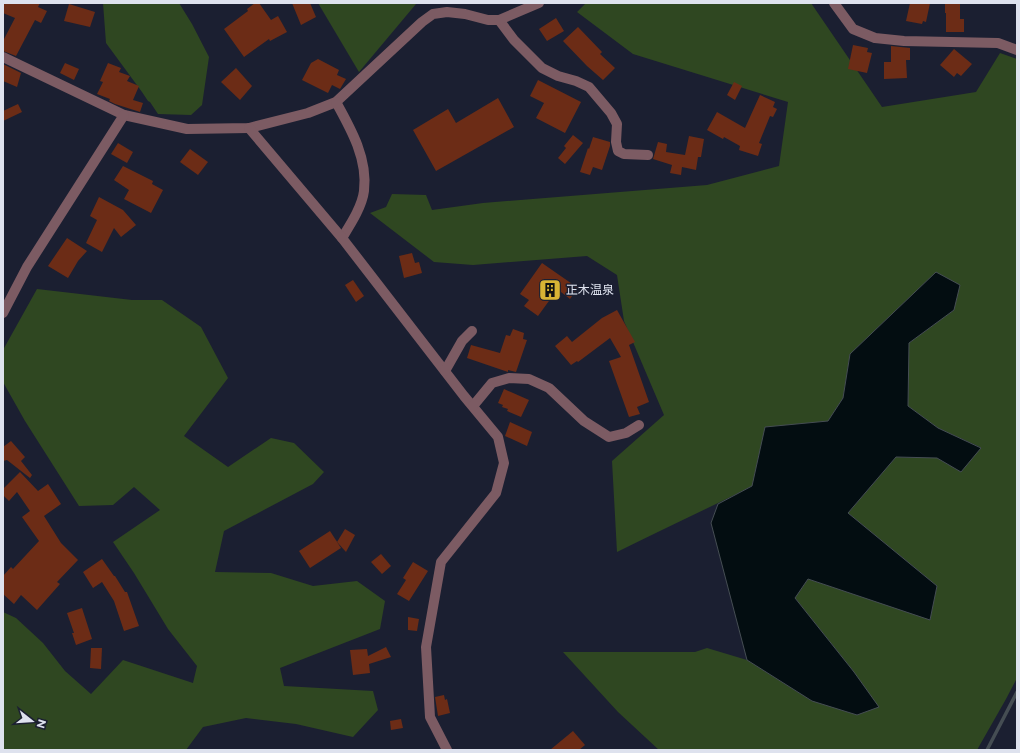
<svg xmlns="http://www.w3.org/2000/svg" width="1020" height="753" font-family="Montserrat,'Noto Sans JP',sans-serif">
<rect width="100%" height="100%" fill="#1b1f31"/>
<g fill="#2f4721">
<polygon points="103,3 179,3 192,24 209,57 202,105 191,115 158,114 150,102 148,101 142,92 106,43"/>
<polygon points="318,3 415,3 416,4 359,72"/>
<path d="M 586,3 L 811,3 L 882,107 L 976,92 L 1000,53 L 1017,59 L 1017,678 L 1006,699 L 977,750 L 659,750 L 618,712 L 563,652 L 695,652 L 707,648 L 747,660 L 812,701 L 854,672 L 795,598 L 808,579 L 930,619 L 937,586 L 848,513 L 896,457 L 937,458 L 961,472 L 980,447 L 938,428 L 908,406 L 909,343 L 954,310 L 936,272 L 850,354 L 843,398 L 828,421 L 765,428 L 752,486 C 707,509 661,530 617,552 L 612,461 L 664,415 L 624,321 L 617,275 L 587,256 L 473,265 L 434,262 L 370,213 L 386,207 L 392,194 L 426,195 L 432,210 L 483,203 L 707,185 L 779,166 L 788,102 L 633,54 L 577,12 Z"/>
<polygon points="37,289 132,300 162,300 201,327 228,378 184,436 228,467 271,438 294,443 324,472 313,484 224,531 215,572 271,573 313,586 357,581 385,601 380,629 280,668 284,686 373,691 378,710 353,737 296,724 246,718 203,727 186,750 3,750 3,612 16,618 43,643 65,671 91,694 123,660 193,683 197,666 168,629 134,573 113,542 160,510 134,487 113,505 79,506 25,421 3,382 3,350"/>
</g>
<polygon fill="#030d11" stroke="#454d53" points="936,272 960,285 954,310 909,343 908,406 938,428 981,448 961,472 937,458 896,457 848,513 937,586 930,620 808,579 795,598 854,672 879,707 857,715 812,701 747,660 711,523 718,504 752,486 765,427 828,421 843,398 850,354"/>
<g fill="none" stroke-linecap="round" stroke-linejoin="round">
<polyline stroke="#454d53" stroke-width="3.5" points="987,750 1017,692"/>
</g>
<g fill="#6c2c16">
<polygon points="3,3 40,3 38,7 47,11 41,23 35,20 16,56 3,51 3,41 15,18 3,13"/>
<polygon points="255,3 259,3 271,20 278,16 287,32 270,41 269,39 244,57 224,29 248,11 247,9"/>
<polygon points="292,3 310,3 316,17 301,25"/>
<polygon points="910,3 930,3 926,22 923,21 922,24 906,21"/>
<polygon points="945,3 960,3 960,19 964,19 964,32 946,32 946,13 945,13"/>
<polygon points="69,4 95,12 90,27 64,21"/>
<polygon points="556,18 564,31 547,41 539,29"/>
<polygon points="578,27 602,52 600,54 615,68 603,80 587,66 563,41"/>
<polygon points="853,45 868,48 867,52 872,53 867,73 848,69"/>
<polygon points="891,46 910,48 910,60 906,60 907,78 884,79 884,62 891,62"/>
<polygon points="954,49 972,64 961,76 957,73 954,77 940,65"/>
<polygon points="318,59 339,70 337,75 346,79 340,89 332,85 328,93 302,80 311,63"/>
<polygon points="65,63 79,69 74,80 60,73"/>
<polygon points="108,63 121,68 119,72 130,76 127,81 139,86 133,100 143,103 140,112 115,104 109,101 110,99 97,94 103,82 100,81"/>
<polygon points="3,64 21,73 17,87 3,81"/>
<polygon points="236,68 252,86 240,100 221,82"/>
<polygon points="538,80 581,102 565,133 536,118 544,103 530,96"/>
<polygon points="734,82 742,86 735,100 727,95"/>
<polygon points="760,95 775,102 773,107 777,109 773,117 770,116 759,143 762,144 758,156 739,150 740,146 724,137 723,139 707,130 717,112 745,128"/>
<polygon points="498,98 514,127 436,171 413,130 448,109 456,123"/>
<polygon points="18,104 22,112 3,121 3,111"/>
<polygon points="573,135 583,143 565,164 558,158 566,148 564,146"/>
<polygon points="689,136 704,139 701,157 698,157 696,170 682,167 681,175 670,173 672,165 653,159 658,142 667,144 666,152 685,155"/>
<polygon points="593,137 610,142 610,146 602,170 593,167 590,175 580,172 588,148 589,149"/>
<polygon points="118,143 133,152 127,163 111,154"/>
<polygon points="190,149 208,162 198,175 180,162"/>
<polygon points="123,166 153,181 152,184 163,190 151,213 124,199 129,190 114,180"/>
<polygon points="99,197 123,210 136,225 121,237 114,228 102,252 86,243 97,220 90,216"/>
<polygon points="67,238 87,251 78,261 68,278 48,266"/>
<polygon points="412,253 415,263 419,262 422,273 404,278 399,256"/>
<polygon points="542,263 578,288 570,299 561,292 558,297 554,294 538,316 524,306 529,300 520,294"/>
<polygon points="353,280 364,296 356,302 345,285"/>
<polygon points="617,310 635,342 629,345 649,402 637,407 640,414 629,417 609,361 621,357 610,338 578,362 577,361 571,365 555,346 567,336 572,342 602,318"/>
<polygon points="513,329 524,333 523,339 527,340 516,372 508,370 508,372 467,358 471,345 500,353 506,335 510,336"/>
<polygon points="504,389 529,400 521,417 507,411 508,409 502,407 503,405 498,403"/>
<polygon points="510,422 532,432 527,446 505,436"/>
<polygon points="11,441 25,457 21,461 32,475 30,478 7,460 3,461 3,447"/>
<polygon points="20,472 38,491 48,484 61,504 44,516 61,543 78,560 57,582 60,584 37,610 21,595 14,604 3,594 3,576 11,567 13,569 39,541 22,517 30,511 17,492 9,501 3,495 3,489"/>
<polygon points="345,529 355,535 346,552 337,542"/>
<polygon points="330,531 341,548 310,568 299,551"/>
<polygon points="381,554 391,566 382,574 371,562"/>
<polygon points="102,559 114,576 115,576 125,592 127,592 139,626 124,631 114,601 102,582 93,588 83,572"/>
<polygon points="413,562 428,571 409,601 397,594 406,580 403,578"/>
<polygon points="82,608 92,639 76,645 72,633 74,633 67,613"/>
<polygon points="408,617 419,619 417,631 408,630"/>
<polygon points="386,647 391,657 369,664 370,673 353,675 350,650 367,649 368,656"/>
<polygon points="91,648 102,648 101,669 90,668"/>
<polygon points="444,695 445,700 447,699 450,713 438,716 435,697"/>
<polygon points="401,719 403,728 391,730 390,721"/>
<polygon points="573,731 585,745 579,750 550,750"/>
</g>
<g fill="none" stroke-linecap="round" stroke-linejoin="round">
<g stroke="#7c5b63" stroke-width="10">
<polyline points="834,3 853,29 875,38 904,41 998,43 1017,50"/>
<polyline points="499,20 514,40 542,68 558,76 576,81 589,87 611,113 617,124 616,142 618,151 624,154 648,155"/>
<polyline points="3,57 124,115 187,129 249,128 308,113 336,102 422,22 433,14 447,12 465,14 488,20 499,20 539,3"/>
<path d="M 336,102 C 351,129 368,159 364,191 C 362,207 350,225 342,238"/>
<polyline points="249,128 342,238 464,396 498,437 504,463 496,493 441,562 426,647 430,717 447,750"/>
<polyline points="3,313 27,267 124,115"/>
<polyline points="445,371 462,341 472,331"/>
<polyline points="473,406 492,383 509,378 529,379 549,388 584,421 609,437 626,433 639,425"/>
</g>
</g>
<defs>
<g id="building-square" transform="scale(1.15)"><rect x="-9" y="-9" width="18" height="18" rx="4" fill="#d9b334" stroke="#1b1f31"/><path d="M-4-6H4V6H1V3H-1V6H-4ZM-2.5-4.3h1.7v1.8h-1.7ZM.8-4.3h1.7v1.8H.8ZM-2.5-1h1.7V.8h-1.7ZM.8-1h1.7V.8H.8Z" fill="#111"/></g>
</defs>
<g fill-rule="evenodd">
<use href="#building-square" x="550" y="290"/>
</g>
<g text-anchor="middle" stroke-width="3" stroke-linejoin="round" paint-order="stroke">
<g font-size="12" fill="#dee2ee" stroke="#1b1f31" text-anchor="start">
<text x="566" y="294">正木温泉</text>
</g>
</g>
<rect width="1020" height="753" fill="none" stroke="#dee2ee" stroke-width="8"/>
<g transform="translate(32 721) rotate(107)" stroke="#1b1f31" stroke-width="3" paint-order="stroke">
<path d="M0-3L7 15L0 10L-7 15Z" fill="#dee2ee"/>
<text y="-6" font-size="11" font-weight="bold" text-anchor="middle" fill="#dee2ee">N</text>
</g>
</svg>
